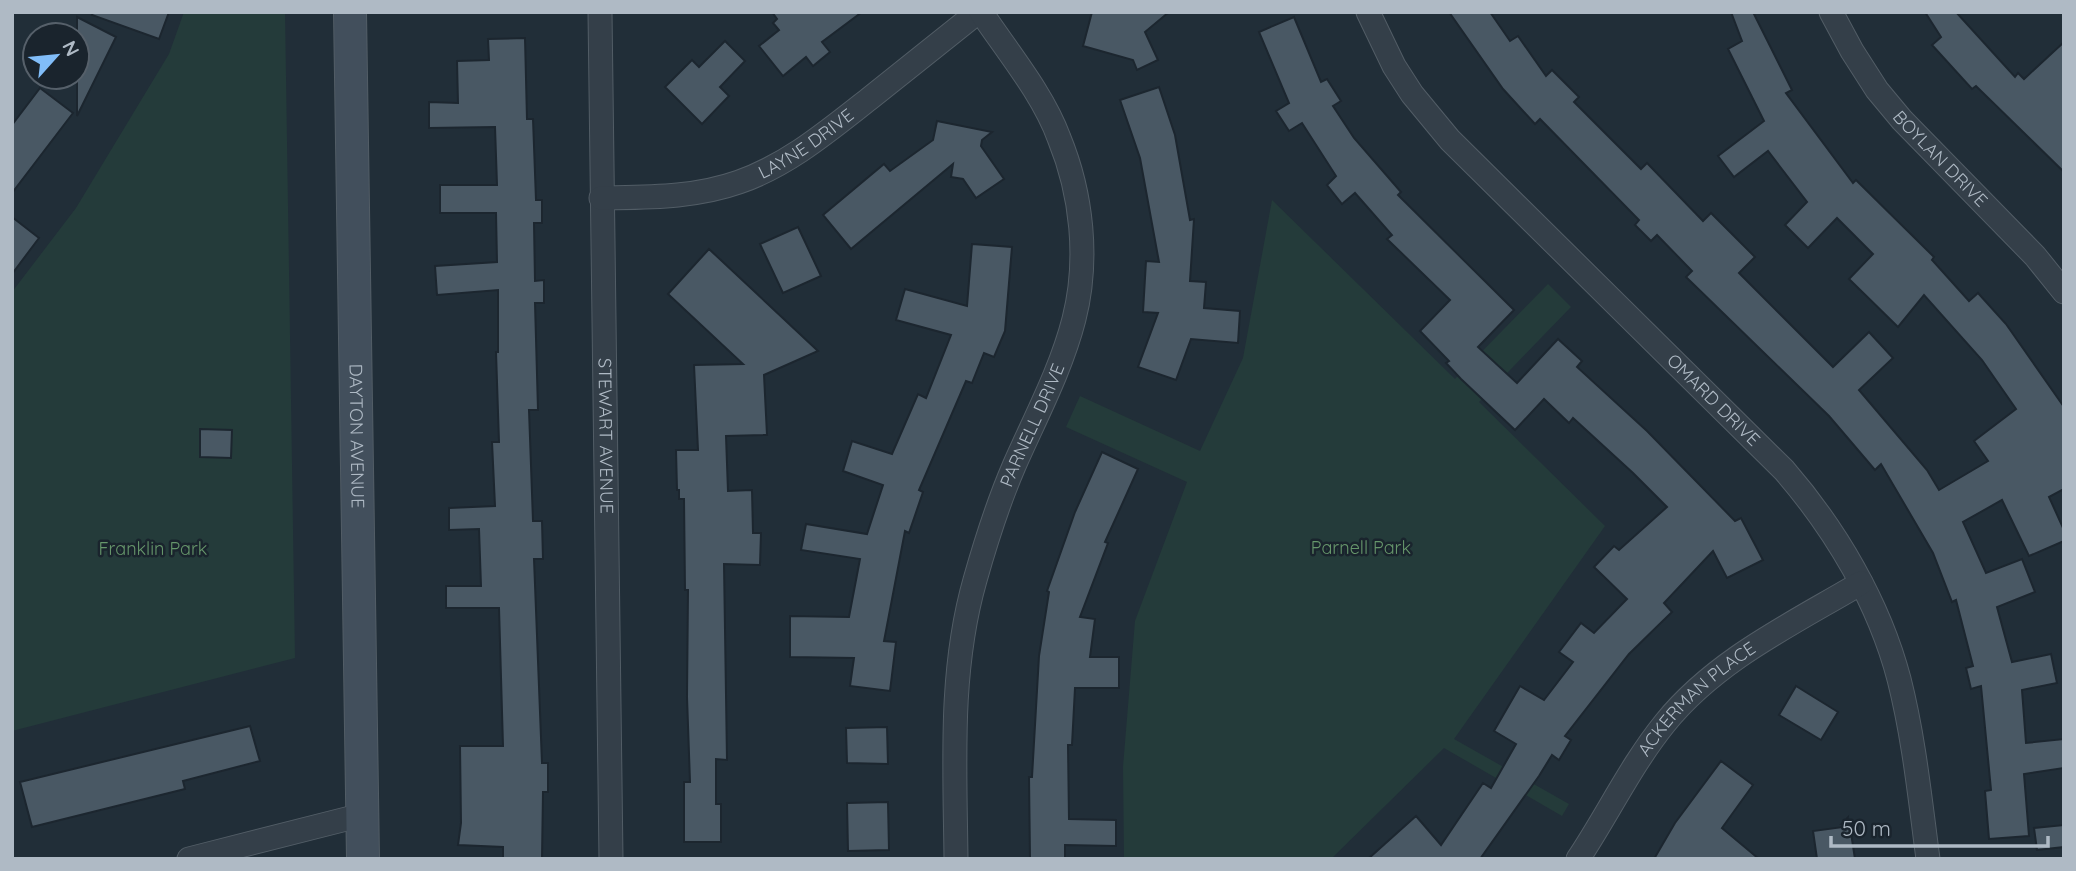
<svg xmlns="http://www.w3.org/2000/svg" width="2076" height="871" font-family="Quicksand,sans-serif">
<rect width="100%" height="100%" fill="#212e38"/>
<g fill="#243b3a">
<polygon points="184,12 285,12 295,658 12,731 12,292 76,208 169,54"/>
<polygon points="1272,200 1455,379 1548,284 1571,307 1479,402 1605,526 1454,739 1569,804 1562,816 1444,748 1331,859 1124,859 1123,767 1135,621 1187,482 1066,427 1080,396 1200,451 1243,358"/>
</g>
<g fill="#495864" stroke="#1c262f" stroke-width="2">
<polygon points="93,12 169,12 159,39 92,15"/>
<polygon points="772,12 862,12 822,42 830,52 813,66 806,57 783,76 759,46 779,30 773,23 777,19"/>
<polygon points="1092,12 1169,12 1145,32 1158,60 1137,70 1133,60 1083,46"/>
<polygon points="1449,12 1490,12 1510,41 1518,36 1546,76 1552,70 1579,97 1574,102 1641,169 1647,163 1703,221 1711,213 1755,257 1739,273 1833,367 1869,332 1893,358 1859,390 1927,470 1939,490 1988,461 1974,441 2016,409 1982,360 1924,295 1898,327 1849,279 1873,254 1837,218 1808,248 1785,225 1807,202 1768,151 1734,177 1718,156 1764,121 1728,49 1742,41 1731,12 1753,12 1792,90 1786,93 1853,183 1856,180 1934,257 1932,260 1969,301 1978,293 2006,324 2064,407 2064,489 2049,497 2064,530 2064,541 2029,556 2002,500 1963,522 1986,573 2022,559 2035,592 1997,607 2012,662 2051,654 2057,683 2022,690 2026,743 2064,739 2064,768 2024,774 2029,836 1989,839 1985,791 1991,790 1981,686 1971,689 1966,668 1973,666 1956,600 1952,602 1933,553 1881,464 1875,470 1829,416 1686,277 1692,271 1657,235 1651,241 1635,225 1639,220 1540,119 1535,124 1503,89"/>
<polygon points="1925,12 1956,12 2015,77 2018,73 2024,79 2064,42 2064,172 1976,86 1972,89 1932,45 1941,37"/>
<polygon points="77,17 116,37 77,116"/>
<polygon points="1294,17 1321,82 1327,79 1341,101 1333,106 1354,138 1401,192 1398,195 1514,310 1478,347 1517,383 1558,339 1582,361 1577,367 1647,431 1735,521 1741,518 1763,560 1727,578 1713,551 1664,603 1672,612 1629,654 1565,736 1571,740 1559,760 1552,755 1539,776 1480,859 1368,859 1416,816 1441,845 1483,783 1491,788 1516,744 1494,731 1520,686 1544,700 1573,662 1559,652 1581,623 1594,633 1627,599 1594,567 1614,546 1619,550 1667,507 1633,473 1573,418 1569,423 1544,399 1515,430 1461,379 1446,363 1449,361 1420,331 1450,300 1387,239 1392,235 1355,193 1342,204 1327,185 1336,176 1302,123 1289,131 1276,111 1289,103 1259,32"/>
<polygon points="525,38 527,119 533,119 536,200 542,200 542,223 534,223 535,281 544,280 544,303 535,303 538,410 529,410 533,521 542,521 543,559 534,559 542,763 548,763 548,792 543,792 542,859 503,859 503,847 458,845 461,823 460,746 503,746 499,608 446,608 446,586 481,586 479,529 449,530 449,508 495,506 492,442 499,442 496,352 498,352 498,290 437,295 435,266 497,262 496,213 440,213 440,185 497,185 495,127 429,128 429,102 458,103 457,61 489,60 488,39"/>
<polygon points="725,41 745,61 720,87 729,96 702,124 665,87 692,60 699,67"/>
<polygon points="1159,87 1175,135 1190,220 1194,219 1190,281 1206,282 1204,308 1240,311 1238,343 1191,339 1176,380 1138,367 1158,313 1143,312 1146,261 1159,262 1140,158 1120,100"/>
<polygon points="40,88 73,113 12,193 12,125"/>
<polygon points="937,121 992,132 982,140 981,146 1004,179 976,198 963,179 951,177 953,164 851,249 823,215 884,164 890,171 933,140"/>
<polygon points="12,217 39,238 12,274"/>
<polygon points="798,227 821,276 783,293 760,244"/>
<polygon points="972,244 1012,247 1005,331 994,357 984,353 972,383 966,381 919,490 923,492 909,533 905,531 884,641 896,642 890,691 850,686 854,658 790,657 790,616 849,617 860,559 801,550 806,524 867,534 883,485 843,471 852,441 892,454 918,394 926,398 951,335 896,320 905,289 967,306"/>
<polygon points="709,249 818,351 764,375 767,435 726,436 728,491 752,490 753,533 761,533 760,565 724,564 727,760 716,759 716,804 721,804 721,842 684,842 684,782 690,782 687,697 688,590 685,590 684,499 679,499 679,490 677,490 676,450 698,450 694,365 743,364 668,294"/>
<polygon points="200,429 232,430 231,458 200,457"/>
<polygon points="1102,452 1138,469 1105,542 1108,543 1080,617 1095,619 1090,657 1119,657 1119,688 1075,688 1072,745 1068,745 1069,819 1116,820 1116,846 1065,845 1065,859 1030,859 1029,777 1032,777 1039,656 1049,592 1047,591 1075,512"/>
<polygon points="1796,686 1838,712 1821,740 1779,715"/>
<polygon points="250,726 260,761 183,781 185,789 32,827 20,782"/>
<polygon points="887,727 888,764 847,763 846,728"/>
<polygon points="1721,761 1753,785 1722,828 1759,859 1654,859 1675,823"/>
<polygon points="888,802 889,850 848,851 847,803"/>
<polygon points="2064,825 2064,847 2037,850 2034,828"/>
<polygon points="1850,826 1855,859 1817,859 1813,831"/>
</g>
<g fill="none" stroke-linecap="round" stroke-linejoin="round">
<g stroke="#525d66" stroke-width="25">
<g id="minor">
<path id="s1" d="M 600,12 L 611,859"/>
<path id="s2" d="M 1368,12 L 1394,66 L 1412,94 L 1450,140 L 1784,470 C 1836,530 1879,603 1899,679 C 1914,738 1920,799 1928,859"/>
<path id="s3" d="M 1831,12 L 1852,51 L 1877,90 L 1902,120 L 2035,256 L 2064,292"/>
<path id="s4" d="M 601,198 C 647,197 694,198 739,182 C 788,165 828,131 869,99 C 905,70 942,41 978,12"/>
<polyline points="189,859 362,815"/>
<path id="s5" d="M 956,859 C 955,766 949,671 975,580 C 986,541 998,503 1014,466 C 1035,418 1061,370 1074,319 C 1089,260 1082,194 1059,138 C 1043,94 1007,51 981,12"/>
<path id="s6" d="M 1578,859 C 1608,814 1631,765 1665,723 C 1716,660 1792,624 1861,583"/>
</g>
</g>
<g stroke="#525d66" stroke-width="34">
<g id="secondary">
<path id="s7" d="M 350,12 L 363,859"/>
</g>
</g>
<use href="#minor" stroke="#343f49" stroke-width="23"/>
<use href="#secondary" stroke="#424f5c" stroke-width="32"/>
</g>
<g text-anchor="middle" stroke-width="5" stroke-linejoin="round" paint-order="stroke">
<g font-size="18" fill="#afbac5" stroke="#1a242d">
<text dy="6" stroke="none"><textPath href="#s4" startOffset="217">LAYNE DRIVE</textPath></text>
<text dy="6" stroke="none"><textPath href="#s3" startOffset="184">BOYLAN DRIVE</textPath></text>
<text dy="6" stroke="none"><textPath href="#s2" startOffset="523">OMARD DRIVE</textPath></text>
<text dy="6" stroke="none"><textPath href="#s5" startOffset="446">PARNELL DRIVE</textPath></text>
<text dy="6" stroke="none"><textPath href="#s7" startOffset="424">DAYTON AVENUE</textPath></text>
<text dy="6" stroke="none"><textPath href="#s1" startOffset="424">STEWART AVENUE</textPath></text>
<text dy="6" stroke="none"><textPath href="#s6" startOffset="201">ACKERMAN PLACE</textPath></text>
</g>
<g font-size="18" fill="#66966b" stroke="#1a242d">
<text x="1361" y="554">Parnell Park</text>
<text x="153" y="555">Franklin Park</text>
</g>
</g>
<rect width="2076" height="871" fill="none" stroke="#afbac5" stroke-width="28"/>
<g transform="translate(56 56) rotate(63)"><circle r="33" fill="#1a242d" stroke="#56606a" stroke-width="2"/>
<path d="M0-5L12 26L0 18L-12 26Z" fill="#81bdf8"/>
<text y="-10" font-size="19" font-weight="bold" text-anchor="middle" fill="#afbac5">N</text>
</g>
<path d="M1831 836v10h217v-10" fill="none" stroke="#afbac5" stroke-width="3.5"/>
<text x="1842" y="836" font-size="21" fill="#afbac5" stroke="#1a242d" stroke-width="5" paint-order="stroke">50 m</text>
</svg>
